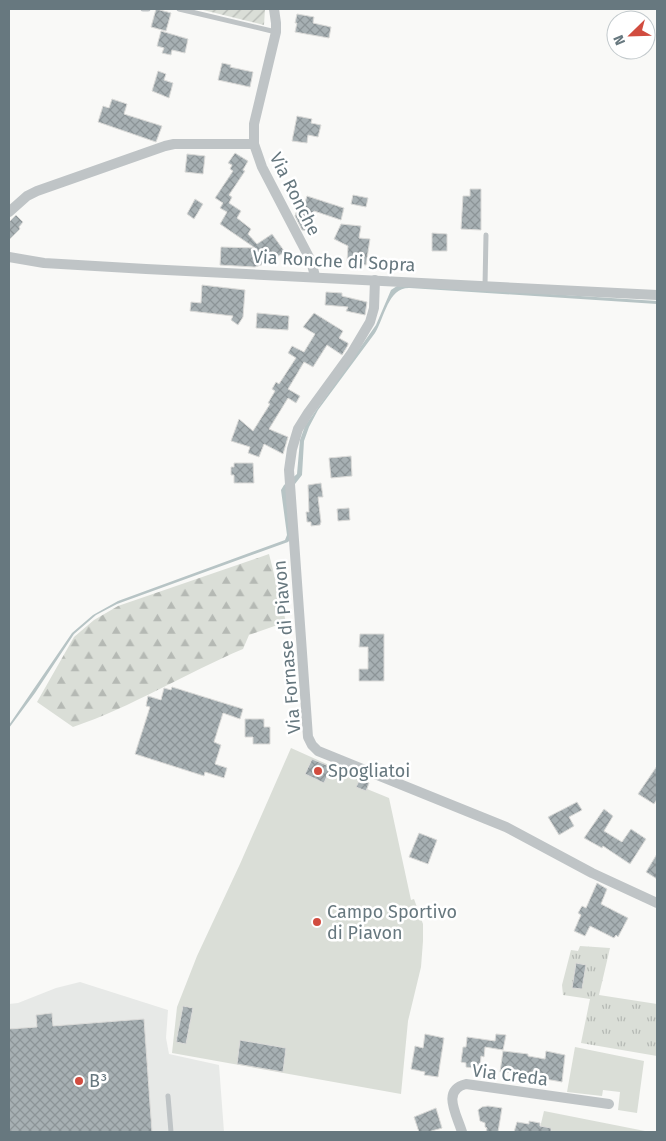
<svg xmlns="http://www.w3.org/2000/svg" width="666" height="1141" font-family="'Fira Sans',sans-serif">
<defs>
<pattern id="grass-tufts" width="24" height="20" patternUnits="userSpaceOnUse" patternTransform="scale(1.25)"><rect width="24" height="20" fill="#daded7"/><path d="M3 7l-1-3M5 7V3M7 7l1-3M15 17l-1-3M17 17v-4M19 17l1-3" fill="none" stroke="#b5b9b4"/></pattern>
<pattern id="forest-firs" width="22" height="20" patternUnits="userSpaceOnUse" patternTransform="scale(1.25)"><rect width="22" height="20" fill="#daded7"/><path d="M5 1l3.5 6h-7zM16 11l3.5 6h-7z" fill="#b5b9b4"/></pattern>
<pattern id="garden-furrows" width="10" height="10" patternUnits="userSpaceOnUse" patternTransform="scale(1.25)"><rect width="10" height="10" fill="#daded7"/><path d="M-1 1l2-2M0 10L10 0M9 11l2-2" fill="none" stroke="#b5b9b4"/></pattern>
<pattern id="building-cross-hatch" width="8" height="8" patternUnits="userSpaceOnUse" patternTransform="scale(1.25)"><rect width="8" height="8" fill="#a7b0b3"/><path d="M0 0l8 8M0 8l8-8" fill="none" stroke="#8c9497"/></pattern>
</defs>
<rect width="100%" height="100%" fill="#f9f9f7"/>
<polygon fill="#e7e9e7" points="80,982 168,1010 166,1038 169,1054 219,1065 224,1132 9,1132 9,1004 18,1003 56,988"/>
<polygon fill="url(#grass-tufts)" points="580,946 610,948 599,995 657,1004 657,1056 581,1043 590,999 563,995 562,985 571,950 578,951"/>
<path fill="url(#forest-firs)" d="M 269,554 L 286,622 L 249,635 L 243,649 C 186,673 132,707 73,727 L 37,702 L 74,637 L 94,620 L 118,606 Z"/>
<g fill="#daded7">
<polygon points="291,748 369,783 367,789 389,798 411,900 414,899 423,924 423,941 421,967 408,1021 401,1094 172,1053 177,1007 197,956 240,864"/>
<polygon points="575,1047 644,1061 637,1113 618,1110 620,1092 603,1090 602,1096 567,1092"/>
<polygon points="544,1111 650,1132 539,1132"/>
</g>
<polygon fill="url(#garden-furrows)" points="199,9 265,9 264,25"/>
<path fill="#b7c4c5" d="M 410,285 L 657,301 L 657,304 L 410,288 C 388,287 385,317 375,333 L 318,410 L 309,427 L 304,441 L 302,475 L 295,484 L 290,540 L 288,542 L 117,604 L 96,615 L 74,634 L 35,693 L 9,728 L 9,725 L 72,633 L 93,615 L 118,601 L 285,540 L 287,535 L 281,490 L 284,485 L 297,474 L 300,440 L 305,426 L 376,325 L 391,290 L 397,286 Z"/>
<g fill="url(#building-cross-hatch)" stroke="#dbdbd9">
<polygon points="156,9 171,13 166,31 151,27"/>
<polygon points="297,14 314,17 313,23 331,27 329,38 295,32 297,23 295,23"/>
<polygon points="161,31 188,39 185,53 172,50 171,55 162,53 164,48 157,46"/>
<polygon points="222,63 231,65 230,67 253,72 250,87 218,80"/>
<polygon points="158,71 166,74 164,80 173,83 169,98 152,91"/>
<polygon points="112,99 127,104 124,114 162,126 156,142 98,122 103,106 109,108"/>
<polygon points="297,116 312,119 311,123 321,125 318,137 308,135 307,143 292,141"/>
<polygon points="235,153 248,161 243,170 245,171 229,195 232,197 229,203 241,211 237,218 251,229 248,234 257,244 272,234 285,252 267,263 255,267 220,265 221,247 255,248 220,224 227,212 220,208 223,203 215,198 233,171 230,169 232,165 228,163"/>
<polygon points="187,154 205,156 203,174 185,172"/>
<polygon points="470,189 481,189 481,230 461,229 463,196 470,196"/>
<polygon points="353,195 368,198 366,207 351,204"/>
<polygon points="307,196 344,208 341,220 314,211 308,231 302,230 295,216 299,204 304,206"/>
<polygon points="195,199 203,204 194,219 187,214"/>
<polygon points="16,215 23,222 19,227 20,229 9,240 9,222"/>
<polygon points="341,224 361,226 359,238 370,239 366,265 347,262 348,246 334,239"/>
<polygon points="432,233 447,234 447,251 432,251"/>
<polygon points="202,285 245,290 243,317 238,325 231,320 233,316 190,311 191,302 201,303"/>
<polygon points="326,292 342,293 342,296 367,302 365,315 346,311 348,307 325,305"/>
<polygon points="257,313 289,316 288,330 256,328"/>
<polygon points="314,313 343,331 339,338 348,343 348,345 342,355 327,345 313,367 304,362 288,389 300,396 296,403 288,398 269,429 288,437 283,454 264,444 259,457 248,453 250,447 231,441 239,419 253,431 270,404 268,403 275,391 272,389 276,382 279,384 296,358 288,353 292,346 304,352 315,334 303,327"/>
<polygon points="351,456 352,476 331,478 329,458"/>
<polygon points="234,463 253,463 254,483 234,483 234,475 231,475 231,467 234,467"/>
<polygon points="321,483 323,497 318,497 321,522 320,525 311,526 311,522 307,522 306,512 309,512 308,485"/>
<polygon points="349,508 350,520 338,521 337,509"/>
<polygon points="360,634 384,634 384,681 359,681 359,669 368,669 368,647 359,647"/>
<polygon points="172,687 243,709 240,719 223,713 214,742 221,745 215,764 227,768 224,778 205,772 204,776 135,754 150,707 146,706 148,696 161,700 164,688 171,690"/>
<polygon points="245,719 264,719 264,727 270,727 270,744 253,744 253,737 245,737"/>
<polygon points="312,759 331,767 324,783 305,774"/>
<polygon points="657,766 657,799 654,804 638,794"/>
<polygon points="360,779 369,783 366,791 356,787"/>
<polygon points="577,802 582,810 569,817 574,826 559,835 548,817"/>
<polygon points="604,809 613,816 604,831 622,842 631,829 646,839 630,864 603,846 602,848 584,838"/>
<polygon points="419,833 437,840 428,864 409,857"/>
<polygon points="657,854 657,879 646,872"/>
<polygon points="597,883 607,889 601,904 628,918 618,937 616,935 614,938 590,926 585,936 574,931 581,915 578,913 582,906 586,908"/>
<polygon points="576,963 586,965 582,989 572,988"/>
<polygon points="183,1006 193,1008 186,1044 176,1042"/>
<polygon points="52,1013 53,1026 144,1019 152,1132 9,1132 9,1029 37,1027 36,1015"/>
<polygon points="425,1034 444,1038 438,1077 424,1075 425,1072 411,1069 415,1046 423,1048"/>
<polygon points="496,1034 506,1035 503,1050 485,1047 484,1057 481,1056 480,1069 466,1067 466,1063 461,1062 463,1047 466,1047 467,1037 495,1041"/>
<polygon points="240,1040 286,1048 283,1072 237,1064"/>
<polygon points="503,1051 528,1054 528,1056 545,1059 546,1051 565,1055 562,1082 540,1078 541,1074 500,1072"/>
<polygon points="488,1106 502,1108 498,1132 486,1132 487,1128 485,1127 485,1123 480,1121 478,1110 482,1107"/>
<polygon points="436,1108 442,1128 428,1132 419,1132 414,1117"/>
<polygon points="529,1121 540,1123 540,1126 551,1128 551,1132 514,1132 517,1122 529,1124"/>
</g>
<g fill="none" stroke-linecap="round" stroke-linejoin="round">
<g stroke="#bfc4c6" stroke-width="5">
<polyline points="143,9 148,9"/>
<polyline points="179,9 276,32"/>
<polyline points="485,286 486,235"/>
<polyline points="168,1096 171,1132"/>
</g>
<g stroke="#bfc4c6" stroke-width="10">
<polyline points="274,9 276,23 276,32 254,124 254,144 262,167 311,261 315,276"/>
<polyline points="9,212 27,196 37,191 165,146 174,144 254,144"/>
<polyline points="9,257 44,263 146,269 657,295"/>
<polyline points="375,280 374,308 370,322 351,354 308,413 298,429 292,449 289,470 308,737 312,745 318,751 506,827 592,873 657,903"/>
<path d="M 462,1132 C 457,1115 441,1090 466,1084 L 609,1104"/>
</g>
</g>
<g fill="#d14c3f" stroke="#fff" stroke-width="2">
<circle cx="318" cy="771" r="5"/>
<circle cx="317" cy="922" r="5"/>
<circle cx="79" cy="1081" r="5"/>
</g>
<g text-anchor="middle" stroke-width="5" stroke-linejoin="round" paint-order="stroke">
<g font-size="18" fill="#67787f" stroke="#fff">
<text transform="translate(295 194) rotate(63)" y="6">Via Ronche</text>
<text transform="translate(334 261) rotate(3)" y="6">Via Ronche di Sopra</text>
<text transform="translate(287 647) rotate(-95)" y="6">Via Fornase di Piavon</text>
<text transform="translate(510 1075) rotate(7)" y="6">Via Creda</text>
</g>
<g font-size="18" fill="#67787f" stroke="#fff" text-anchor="start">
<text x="328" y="777">Spogliatoi</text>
<text x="327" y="918">Campo Sportivo<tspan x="327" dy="21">di Piavon</tspan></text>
<text x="89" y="1087">B³</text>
</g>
</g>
<rect width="666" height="1141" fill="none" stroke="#67787f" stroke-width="20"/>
<g transform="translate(631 35) rotate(247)"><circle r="24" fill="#ffffff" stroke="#c2c9cc"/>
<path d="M0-4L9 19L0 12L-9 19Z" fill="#d14c3f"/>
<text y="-8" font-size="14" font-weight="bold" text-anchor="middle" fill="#67787f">N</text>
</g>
</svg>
